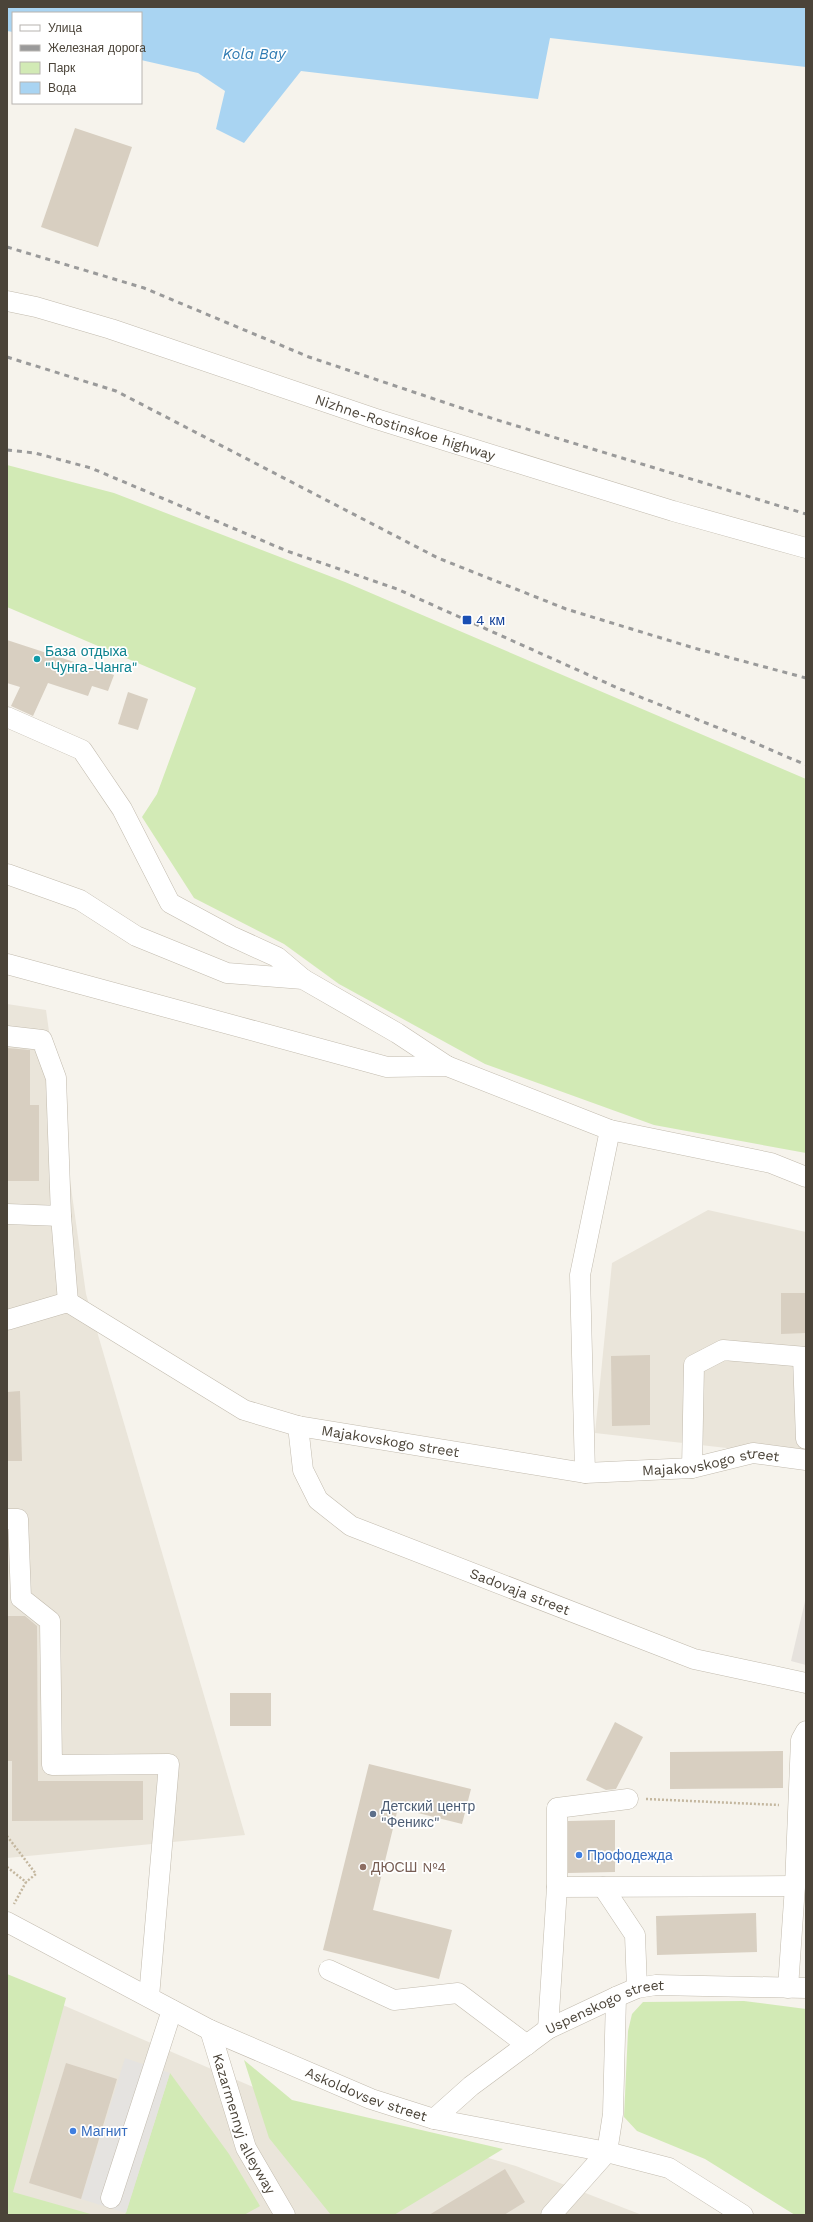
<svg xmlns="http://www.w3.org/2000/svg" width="813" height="2222" font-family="'Work Sans',sans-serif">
<rect width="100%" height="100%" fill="#f6f3ec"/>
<g fill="#eae5da">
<polygon points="7,1004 46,1010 86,1294 245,1835 7,1858"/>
<polygon points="708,1210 806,1232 806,1457 595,1433 612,1263"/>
<polygon points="7,1981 281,2099 516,2166 642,2215 7,2215"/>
</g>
<polygon fill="#e6e2dd" points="806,1597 806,1665 791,1661"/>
<g fill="#d2eab5">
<polygon points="7,465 114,493 345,582 806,779 806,1153 654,1125 485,1064 339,984 284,944 194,898 142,817 157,794 196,688 7,607"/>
<polygon points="7,1974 66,1998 13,2192 94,2215 7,2215"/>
<polygon points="744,2001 806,2009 806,2215 795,2215 705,2159 637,2131 624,2117 628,2031 632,2014 643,2002"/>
<polygon points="244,2060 292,2100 503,2149 394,2215 331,2215 269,2138"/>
<polygon points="170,2073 229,2154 260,2206 244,2215 125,2215"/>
</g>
<polygon fill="#e5e3e0" points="125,2058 170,2073 126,2213 81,2199"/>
<polygon fill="#a9d4f2" points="7,7 806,7 806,67 550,38 538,99 301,71 244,143 216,129 225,91 198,73 141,60 141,13 13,13 13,32 7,31"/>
<g fill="#d8cfc1">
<polygon points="75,128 132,147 98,247 41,227"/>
<polygon points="7,640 114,675 108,691 92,686 88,696 48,683 33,716 11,706 20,687 7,683"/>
<polygon points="128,692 148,699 138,730 118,724"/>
<polygon points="7,1048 30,1050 30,1105 39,1105 39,1181 7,1181"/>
<polygon points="781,1293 806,1293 806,1333 781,1334"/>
<polygon points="650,1355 650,1425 612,1426 611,1356"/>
<polygon points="20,1391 22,1461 7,1461 7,1392"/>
<polygon points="7,1616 25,1616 37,1626 38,1781 143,1781 143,1820 12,1821 12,1761 7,1761"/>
<rect x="230" y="1693" width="41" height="33"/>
<polygon points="615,1722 643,1737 616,1789 606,1790 586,1780"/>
<polygon points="783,1751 783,1788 670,1789 670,1752"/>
<polygon points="369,1764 471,1789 462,1824 398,1808 373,1910 452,1930 439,1979 323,1950"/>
<polygon points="615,1820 615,1872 568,1873 568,1821"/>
<polygon points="756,1913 757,1952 657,1955 656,1916"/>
<polygon points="66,2063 117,2079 81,2199 29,2183"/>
<polygon points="505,2169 525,2202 504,2215 429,2215"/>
</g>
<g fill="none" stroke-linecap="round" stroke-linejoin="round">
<g stroke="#c2bbae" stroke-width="21">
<g id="minor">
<path id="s1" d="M 7,301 L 36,307 L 111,329 L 373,418 L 673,511 L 806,548"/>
<polyline points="7,717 82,750 122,809 170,903 231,936 277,957 303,979"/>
<polyline points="7,874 80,900 136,936 227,973 303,979 397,1033 447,1066"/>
<polyline points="7,964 387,1067 447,1066 610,1130 771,1163 806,1177"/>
<polyline points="7,1036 42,1040 56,1078 61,1216 68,1302"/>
<polyline points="7,1214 61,1216"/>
<path id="s2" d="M 7,1320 L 68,1302 L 244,1410 L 298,1426 L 585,1473 L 692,1468 L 753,1453 L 806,1460"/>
<polyline points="803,1357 806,1439"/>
<path id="s3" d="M 298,1426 L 303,1470 L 318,1500 L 351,1526 L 694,1659 L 806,1683"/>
<polyline points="692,1468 694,1365 723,1350 806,1357"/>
<polyline points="585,1473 580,1275 610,1130"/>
<polyline points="7,1519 18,1519 21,1598 50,1621 52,1765 169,1764 149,1997"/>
<polyline points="557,1887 795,1886"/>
<polyline points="603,1887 635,1935 637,1988"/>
<path id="s4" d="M 7,1922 L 210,2030 L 371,2099 L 434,2119 L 607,2152 L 669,2168 L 743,2215"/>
<polyline points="329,1970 394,2000 458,1993 527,2045"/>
<polyline points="788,1988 795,1886 801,1740 806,1731"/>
<polyline points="548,2029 557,1887 557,1808 628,1799"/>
<path id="s5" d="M 210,2030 L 246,2148 L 285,2215"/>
<path id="s6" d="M 434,2119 L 471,2086 L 548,2029 L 616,1997 L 637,1988 L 656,1985 L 806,1988"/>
<polyline points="111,2198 172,2010"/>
<polyline points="551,2215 607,2152 613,2114 616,1997"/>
</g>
</g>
<g stroke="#c4b79f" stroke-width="2.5" stroke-dasharray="2 2" stroke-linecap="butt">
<polyline points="646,1799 779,1805"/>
<polyline points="7,1836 36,1874 26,1882"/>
<polyline points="7,1867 26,1882 14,1904"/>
</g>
<use href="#minor" stroke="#fff" stroke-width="20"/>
<g stroke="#9a9a9a" stroke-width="3" stroke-dasharray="5 5" stroke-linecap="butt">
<polyline points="7,247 144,288 309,357 494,419 806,514"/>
<polyline points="7,357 116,391 438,558 566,609 694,648 806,678"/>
<polyline points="7,450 35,453 91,468 287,551 397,589 620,689 739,736 806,765"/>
</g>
</g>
<rect fill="#1a4fb4" stroke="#fff" stroke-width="1.5" x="462" y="615" width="10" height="10" rx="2"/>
<circle fill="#0f9aa8" stroke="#fff" stroke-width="1.5" cx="37" cy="659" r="4"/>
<circle fill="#5c6f8a" stroke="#fff" stroke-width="1.5" cx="373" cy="1814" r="4"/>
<g fill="#3f7fe0" stroke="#fff" stroke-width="1.5">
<circle cx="579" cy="1855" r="4"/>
<circle cx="73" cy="2131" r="4"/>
</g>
<circle fill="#8d6e63" stroke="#fff" stroke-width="1.5" cx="363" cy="1867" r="4"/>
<g text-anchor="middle" stroke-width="3.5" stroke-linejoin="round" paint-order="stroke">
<g font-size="14" fill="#4b4439" stroke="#fff">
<text dy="5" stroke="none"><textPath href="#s1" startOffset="418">Nizhne-Rostinskoe highway</textPath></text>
<text dy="5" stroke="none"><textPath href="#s2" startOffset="420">Majakovskogo street</textPath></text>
<text dy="5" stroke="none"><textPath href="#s2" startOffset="744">Majakovskogo street</textPath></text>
<text dy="5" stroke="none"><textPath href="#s3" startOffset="301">Sadovaja street</textPath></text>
<text dy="5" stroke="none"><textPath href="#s6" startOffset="207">Uspenskogo street</textPath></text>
<text dy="5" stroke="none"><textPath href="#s4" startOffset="399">Askoldovsev street</textPath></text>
<text dy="5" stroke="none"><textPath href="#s5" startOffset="100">Kazarmennyj alleyway</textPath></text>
</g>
<g font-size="14" fill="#164399" stroke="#fff" text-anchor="start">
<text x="476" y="625">4 км</text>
</g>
<g font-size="14" fill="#0d838f" stroke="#fff" text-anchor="start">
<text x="45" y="656">База отдыха<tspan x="45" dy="16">"Чунга-Чанга"</tspan></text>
</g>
<g font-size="14" fill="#4e5e75" stroke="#fff" text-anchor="start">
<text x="381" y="1811">Детский центр<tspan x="381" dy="16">"Феникс"</tspan></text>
</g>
<g font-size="14" fill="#366cbe" stroke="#fff" text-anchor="start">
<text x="587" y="1860">Профодежда</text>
<text x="81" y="2136">Магнит</text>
</g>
<g font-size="14" fill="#785e54" stroke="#fff" text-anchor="start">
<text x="371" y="1872">ДЮСШ №4</text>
</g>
<g font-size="15" font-style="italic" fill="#2e7ab2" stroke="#fff">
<text x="254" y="59">Kola Bay</text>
</g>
</g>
<rect width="813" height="2222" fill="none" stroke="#4b4439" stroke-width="16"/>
<rect x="12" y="12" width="130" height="92" fill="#ffffff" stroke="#b7b4b0"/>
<rect x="20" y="25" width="20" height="6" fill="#ffffff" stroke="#b7b4b0"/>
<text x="48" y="32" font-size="12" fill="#4b4439">Улица</text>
<rect x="20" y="45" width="20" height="6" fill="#9a9a9a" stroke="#b7b4b0"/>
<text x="48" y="52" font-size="12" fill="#4b4439">Железная дорога</text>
<rect x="20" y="62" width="20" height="12" fill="#d2eab5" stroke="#b7b4b0"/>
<text x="48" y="72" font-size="12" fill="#4b4439">Парк</text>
<rect x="20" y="82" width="20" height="12" fill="#a9d4f2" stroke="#b7b4b0"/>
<text x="48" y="92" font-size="12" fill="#4b4439">Вода</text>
</svg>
